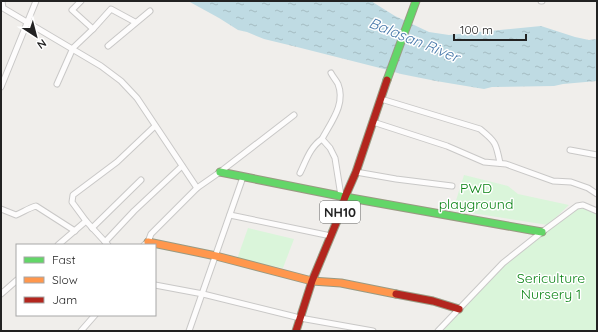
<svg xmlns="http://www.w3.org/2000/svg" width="598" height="332" font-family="Quicksand,sans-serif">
<defs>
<pattern id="water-ripples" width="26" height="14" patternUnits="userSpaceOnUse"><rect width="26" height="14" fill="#bfdbe3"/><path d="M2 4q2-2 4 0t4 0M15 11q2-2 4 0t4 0" fill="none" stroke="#a4bcc2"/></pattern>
</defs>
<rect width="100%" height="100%" fill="#f0eeeb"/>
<g fill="#daf5da">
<polygon points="464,175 508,186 518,194 569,205 548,225 453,210"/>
<polygon points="582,207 597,213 597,331 439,331 503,265 577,208"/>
<polygon points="248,228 294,239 283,268 237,259"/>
</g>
<polygon fill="url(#water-ripples)" points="188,1 371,1 395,16 429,32 449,35 541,26 575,37 589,40 597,39 597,81 563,84 554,86 492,87 484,89 436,81 401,74 384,69 297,47 264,39 247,32 238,30 219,18"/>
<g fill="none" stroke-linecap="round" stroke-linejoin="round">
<g stroke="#c9c8c7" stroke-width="7">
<g id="street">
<polyline points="2,1 3,8 101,66 121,81 137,98 197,188"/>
<polyline points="81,1 72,10 93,29"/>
<polyline points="541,1 542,1"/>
<polyline points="108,46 150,11"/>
<path d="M 331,73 C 333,77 336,80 338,84 C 346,104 331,122 322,139 L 330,148 L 335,158 L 341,196"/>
<polyline points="57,84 73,48 93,29 111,9 135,22"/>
<polyline points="1,87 36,1"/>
<path d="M 381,99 L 480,129 C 496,142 496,143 500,163"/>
<polyline points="373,122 447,146 484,162 506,164 553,181 571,182 588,188 597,194"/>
<polyline points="570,150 597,155"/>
<polyline points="356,172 396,179 452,186"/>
<path d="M 300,173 C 306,161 310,147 322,139"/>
<path d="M 1,209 L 16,215 C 23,212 29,208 36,206 L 75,231"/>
<polyline points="230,215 331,236"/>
<polyline points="92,228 141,180"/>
<polyline points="105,242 134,211 182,166"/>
<polyline points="58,245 86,221"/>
<polyline points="108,245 86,221 72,202 73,195 117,162 155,126"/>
<polyline points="144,245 148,242 151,234 197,188 220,172 294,115"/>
<polyline points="155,285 203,294 300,318 373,331"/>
<polyline points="1,294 17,280"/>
<polyline points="81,331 95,315"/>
<polyline points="189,331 243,177"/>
<polyline points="438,331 503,263 542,232 577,206 583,205 597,211"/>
</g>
</g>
<g stroke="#999a82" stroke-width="9">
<g id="fast">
<polyline points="387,80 416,1"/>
<polyline points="220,172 345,197 542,232"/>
</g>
</g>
<g stroke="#999a82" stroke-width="9">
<polyline id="slow" points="148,242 216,256 312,281 341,283 396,294"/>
</g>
<g stroke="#999a82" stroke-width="9">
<g id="jam">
<polyline points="396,294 433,301 459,309"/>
<polyline points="296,331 312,281 337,221 345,197 356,172 387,80"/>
</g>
</g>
<use href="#street" stroke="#fdfcfc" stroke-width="5"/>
<use href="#fast" stroke="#63d668" stroke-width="7"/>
<use href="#slow" stroke="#ff974d" stroke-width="7"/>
<use href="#jam" stroke="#b3261e" stroke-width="7"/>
</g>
<g text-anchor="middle" stroke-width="3" stroke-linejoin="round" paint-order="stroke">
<rect fill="#fff" stroke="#646464" stroke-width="1" x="320" y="201" width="40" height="22" rx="3"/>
<g font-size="13" font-weight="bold" fill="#222">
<text x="340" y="217">NH10</text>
</g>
<g font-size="14" fill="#0c8416" stroke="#fff">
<text x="476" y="193">PWD<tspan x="476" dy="16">playground</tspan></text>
<text x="551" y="283">Sericulture<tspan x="551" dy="16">Nursery 1</tspan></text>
</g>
<g font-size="15" font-style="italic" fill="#4a7aab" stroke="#fff">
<text transform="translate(414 40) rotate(22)" y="5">Balasan River</text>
</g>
</g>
<rect width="598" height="332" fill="none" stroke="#222222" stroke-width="4"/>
<rect x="16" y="244" width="140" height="72" fill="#ffffff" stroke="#a7a7a7"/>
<rect x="24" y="257" width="20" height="6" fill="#63d668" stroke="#a7a7a7"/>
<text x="52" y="264" font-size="12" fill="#222222">Fast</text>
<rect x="24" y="277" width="20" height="6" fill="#ff974d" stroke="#a7a7a7"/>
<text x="52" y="284" font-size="12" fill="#222222">Slow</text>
<rect x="24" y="297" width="20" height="6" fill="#b3261e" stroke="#a7a7a7"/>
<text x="52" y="304" font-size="12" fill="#222222">Jam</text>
<g transform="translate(36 36) rotate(144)" stroke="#ffffff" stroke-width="3" paint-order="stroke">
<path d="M0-3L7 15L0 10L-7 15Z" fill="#222222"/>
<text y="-6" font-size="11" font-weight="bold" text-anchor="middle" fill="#222222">N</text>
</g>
<path d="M454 34v6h72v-6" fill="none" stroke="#222222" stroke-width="2"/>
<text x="460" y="34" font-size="12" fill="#222222" stroke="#ffffff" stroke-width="3" paint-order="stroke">100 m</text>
</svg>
